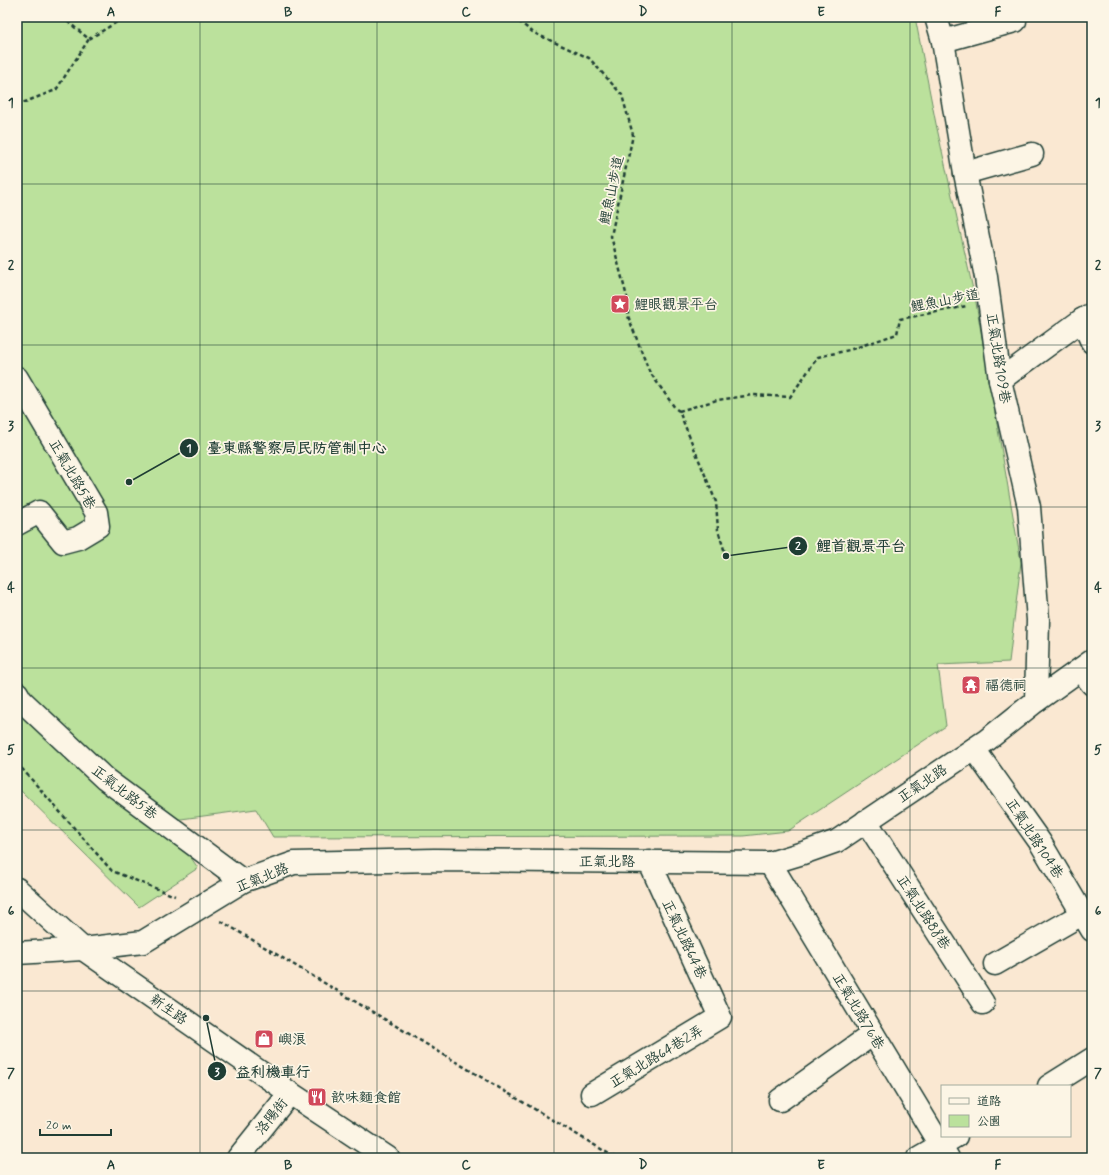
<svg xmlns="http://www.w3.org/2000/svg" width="1109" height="1175" font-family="Mynerve,'LXGW WenKai TC',sans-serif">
<rect width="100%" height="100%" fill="#fae8d2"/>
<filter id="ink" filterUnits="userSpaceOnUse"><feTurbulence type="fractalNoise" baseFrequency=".025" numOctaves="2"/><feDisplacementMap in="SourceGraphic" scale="8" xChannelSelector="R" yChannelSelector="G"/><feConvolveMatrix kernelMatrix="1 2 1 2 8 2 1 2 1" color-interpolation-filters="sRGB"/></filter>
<g filter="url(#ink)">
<polygon fill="#bbe19c" stroke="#6d8f68" points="17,17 915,17 936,124 976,303 1021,562 1009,662 938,665 946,726 788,831 743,836 273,837 256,809 166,821 198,868 139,907 17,787"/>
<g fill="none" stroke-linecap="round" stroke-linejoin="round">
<g stroke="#1f3d34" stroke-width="25">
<g id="minor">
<polyline points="936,17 943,41 965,173 986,277 1000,380 1029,507 1038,620 1036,701"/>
<polyline points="943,41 1015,21"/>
<polyline points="965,173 1032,154"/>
<polyline points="1082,320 1092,342"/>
<polyline points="17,378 96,512 98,526 78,538 63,542 39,512 17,524"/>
<polyline points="1000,380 1082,320 1092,314"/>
<polyline points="1081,670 1092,684"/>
<polyline points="17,693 21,700 105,779 243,881"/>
<polyline points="974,749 1040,842 1092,930"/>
<polyline points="866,821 983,1003"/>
<polyline points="770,863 948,1158"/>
<polyline points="17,889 83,949 290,1093 388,1158"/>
<polyline points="17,953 83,949 143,942 243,881 294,863 434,860 770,863 803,853 837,841 987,740 1036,701 1092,661"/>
<polyline points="995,964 1082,914"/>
<polyline points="1049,1086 1092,1059"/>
<polyline points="592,1094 720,1017 649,861"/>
<polyline points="780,1100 873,1034"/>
<polyline points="238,1158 290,1093"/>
<polyline points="918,1158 956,1136"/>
</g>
</g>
<g stroke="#1f3d34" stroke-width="2.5" stroke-dasharray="4 3" stroke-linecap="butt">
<polyline points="62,17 89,39 125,17"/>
<polyline points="513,17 534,33 589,58 622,95 633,135 611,236 628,301 628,316 649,371 675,408 679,411 716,502 718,530 726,556"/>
<polyline points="17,105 56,90 89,39"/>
<polyline points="620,304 628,301"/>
<polyline points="679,411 717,400 753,395 790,397 818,357 849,350 897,334 900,319 967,306"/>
<polyline points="17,763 112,871 175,896"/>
<polyline points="221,921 616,1158"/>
</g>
<use href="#minor" stroke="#fcf5e5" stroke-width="22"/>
</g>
</g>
<path fill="none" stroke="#1f3d34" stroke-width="1" stroke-opacity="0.55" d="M 200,17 L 200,1158M 377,17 L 377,1158M 554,17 L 554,1158M 732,17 L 732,1158M 910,17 L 910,1158M 17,184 L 1092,184M 17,345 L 1092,345M 17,507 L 1092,507M 17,668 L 1092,668M 17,830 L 1092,830M 17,991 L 1092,991"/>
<defs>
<g id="sight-square" transform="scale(1)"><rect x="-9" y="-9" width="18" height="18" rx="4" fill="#d1495b" stroke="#fcf5e5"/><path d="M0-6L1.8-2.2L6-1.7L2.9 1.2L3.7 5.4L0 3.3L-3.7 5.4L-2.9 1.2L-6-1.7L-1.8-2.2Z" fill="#fff"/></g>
<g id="temple-square" transform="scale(1)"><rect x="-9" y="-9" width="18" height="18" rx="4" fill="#d1495b" stroke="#fcf5e5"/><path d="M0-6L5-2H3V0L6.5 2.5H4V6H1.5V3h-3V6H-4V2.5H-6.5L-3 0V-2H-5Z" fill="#fff"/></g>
<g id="shop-square" transform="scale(1)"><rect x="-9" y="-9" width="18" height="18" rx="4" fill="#d1495b" stroke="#fcf5e5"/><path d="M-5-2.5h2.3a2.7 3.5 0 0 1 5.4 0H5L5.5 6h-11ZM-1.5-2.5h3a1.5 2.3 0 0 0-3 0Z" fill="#fff"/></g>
<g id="restaurant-square" transform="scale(1)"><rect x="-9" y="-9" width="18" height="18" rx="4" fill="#d1495b" stroke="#fcf5e5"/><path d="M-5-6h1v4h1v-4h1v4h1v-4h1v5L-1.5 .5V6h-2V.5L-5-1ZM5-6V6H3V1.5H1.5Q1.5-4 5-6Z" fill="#fff"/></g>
</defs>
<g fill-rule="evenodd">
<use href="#sight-square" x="620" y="304"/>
<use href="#temple-square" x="971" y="685"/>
<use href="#shop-square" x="264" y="1039"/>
<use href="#restaurant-square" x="317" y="1097"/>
</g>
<g text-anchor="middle" stroke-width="3.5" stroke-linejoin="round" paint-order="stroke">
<g font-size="14" fill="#1f3d34" stroke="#fcf5e5">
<text transform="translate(611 190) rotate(-78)" y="5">鯉魚山步道</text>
<text transform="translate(945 300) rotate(-11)" y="5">鯉魚山步道</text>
<text transform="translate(999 358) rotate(81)" y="5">正氣北路109巷</text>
<text transform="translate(73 474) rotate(60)" y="5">正氣北路5巷</text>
<text transform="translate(922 783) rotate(-34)" y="5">正氣北路</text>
<text transform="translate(125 792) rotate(38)" y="5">正氣北路5巷</text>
<text transform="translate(1035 838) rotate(57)" y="5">正氣北路104巷</text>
<text x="607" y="866">正氣北路</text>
<text transform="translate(262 877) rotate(-22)" y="5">正氣北路</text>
<text transform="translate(924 912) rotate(57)" y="5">正氣北路88巷</text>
<text transform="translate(685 939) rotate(65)" y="5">正氣北路64巷</text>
<text transform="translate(169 1009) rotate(35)" y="5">新生路</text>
<text transform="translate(859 1011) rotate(59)" y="5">正氣北路76巷</text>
<text transform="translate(656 1056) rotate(-31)" y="5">正氣北路64巷2弄</text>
<text transform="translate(271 1116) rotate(-51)" y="5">洛陽街</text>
</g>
<g font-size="14" fill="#1f3d34" stroke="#fcf5e5" text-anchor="start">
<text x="634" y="309">鯉眼觀景平台</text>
<text x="985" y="690">福德祠</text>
<text x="278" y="1044">嶼浪</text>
<text x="331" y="1102">歆味麵食館</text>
</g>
</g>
<path fill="none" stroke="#1f3d34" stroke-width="1.5" d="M129 482L189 448M726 556L798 546M206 1018L217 1071"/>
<g fill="#1f3d34" stroke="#fcf5e5" stroke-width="1.5">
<circle cx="129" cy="482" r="4"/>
<circle cx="726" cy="556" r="4"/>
<circle cx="206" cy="1018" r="4"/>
<circle cx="189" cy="448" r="10"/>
<circle cx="798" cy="546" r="10"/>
<circle cx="217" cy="1071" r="10"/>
</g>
<g font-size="12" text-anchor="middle" font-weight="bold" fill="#fff">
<text x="189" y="452">1</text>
<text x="798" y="550">2</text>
<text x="217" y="1076">3</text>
</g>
<g font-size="15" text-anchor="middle" font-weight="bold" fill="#1f3d34" stroke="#fcf5e5" stroke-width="3.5" stroke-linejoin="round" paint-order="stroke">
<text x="297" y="453">臺東縣警察局民防管制中心</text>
<text x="861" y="551">鯉首觀景平台</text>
<text x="273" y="1077">益利機車行</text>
</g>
<rect width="1109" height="1175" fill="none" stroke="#fcf5e5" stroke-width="44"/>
<rect x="941" y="1085" width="130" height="52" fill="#fcf5e5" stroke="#a4ab9e"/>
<rect x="949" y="1098" width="20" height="6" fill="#fcf5e5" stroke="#a4ab9e"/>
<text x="977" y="1105" font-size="12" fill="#1f3d34">道路</text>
<rect x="949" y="1115" width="20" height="12" fill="#bbe19c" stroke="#a4ab9e"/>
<text x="977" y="1125" font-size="12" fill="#1f3d34">公園</text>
<path d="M40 1129v6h71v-6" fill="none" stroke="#1f3d34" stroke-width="2"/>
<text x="46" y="1129" font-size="12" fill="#1f3d34" stroke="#fcf5e5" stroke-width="3" paint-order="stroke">20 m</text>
<rect x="22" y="22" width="1065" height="1131" fill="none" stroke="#1f3d34" stroke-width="1.5"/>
<g font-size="13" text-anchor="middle" font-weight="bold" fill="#1f3d34">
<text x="111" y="16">A</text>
<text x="288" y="16">B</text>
<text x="466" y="16">C</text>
<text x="643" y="16">D</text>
<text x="821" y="16">E</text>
<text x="998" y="16">F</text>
<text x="11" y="107">1</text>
<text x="1098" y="107">1</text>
<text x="11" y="269">2</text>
<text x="1098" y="269">2</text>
<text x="11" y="430">3</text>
<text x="1098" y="430">3</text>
<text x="11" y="592">4</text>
<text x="1098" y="592">4</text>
<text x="11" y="754">5</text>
<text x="1098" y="754">5</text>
<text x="11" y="915">6</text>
<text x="1098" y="915">6</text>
<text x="11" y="1077">7</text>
<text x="1098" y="1077">7</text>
<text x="111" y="1169">A</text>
<text x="288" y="1169">B</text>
<text x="466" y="1169">C</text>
<text x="643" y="1169">D</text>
<text x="821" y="1169">E</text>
<text x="998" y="1169">F</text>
</g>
</svg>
